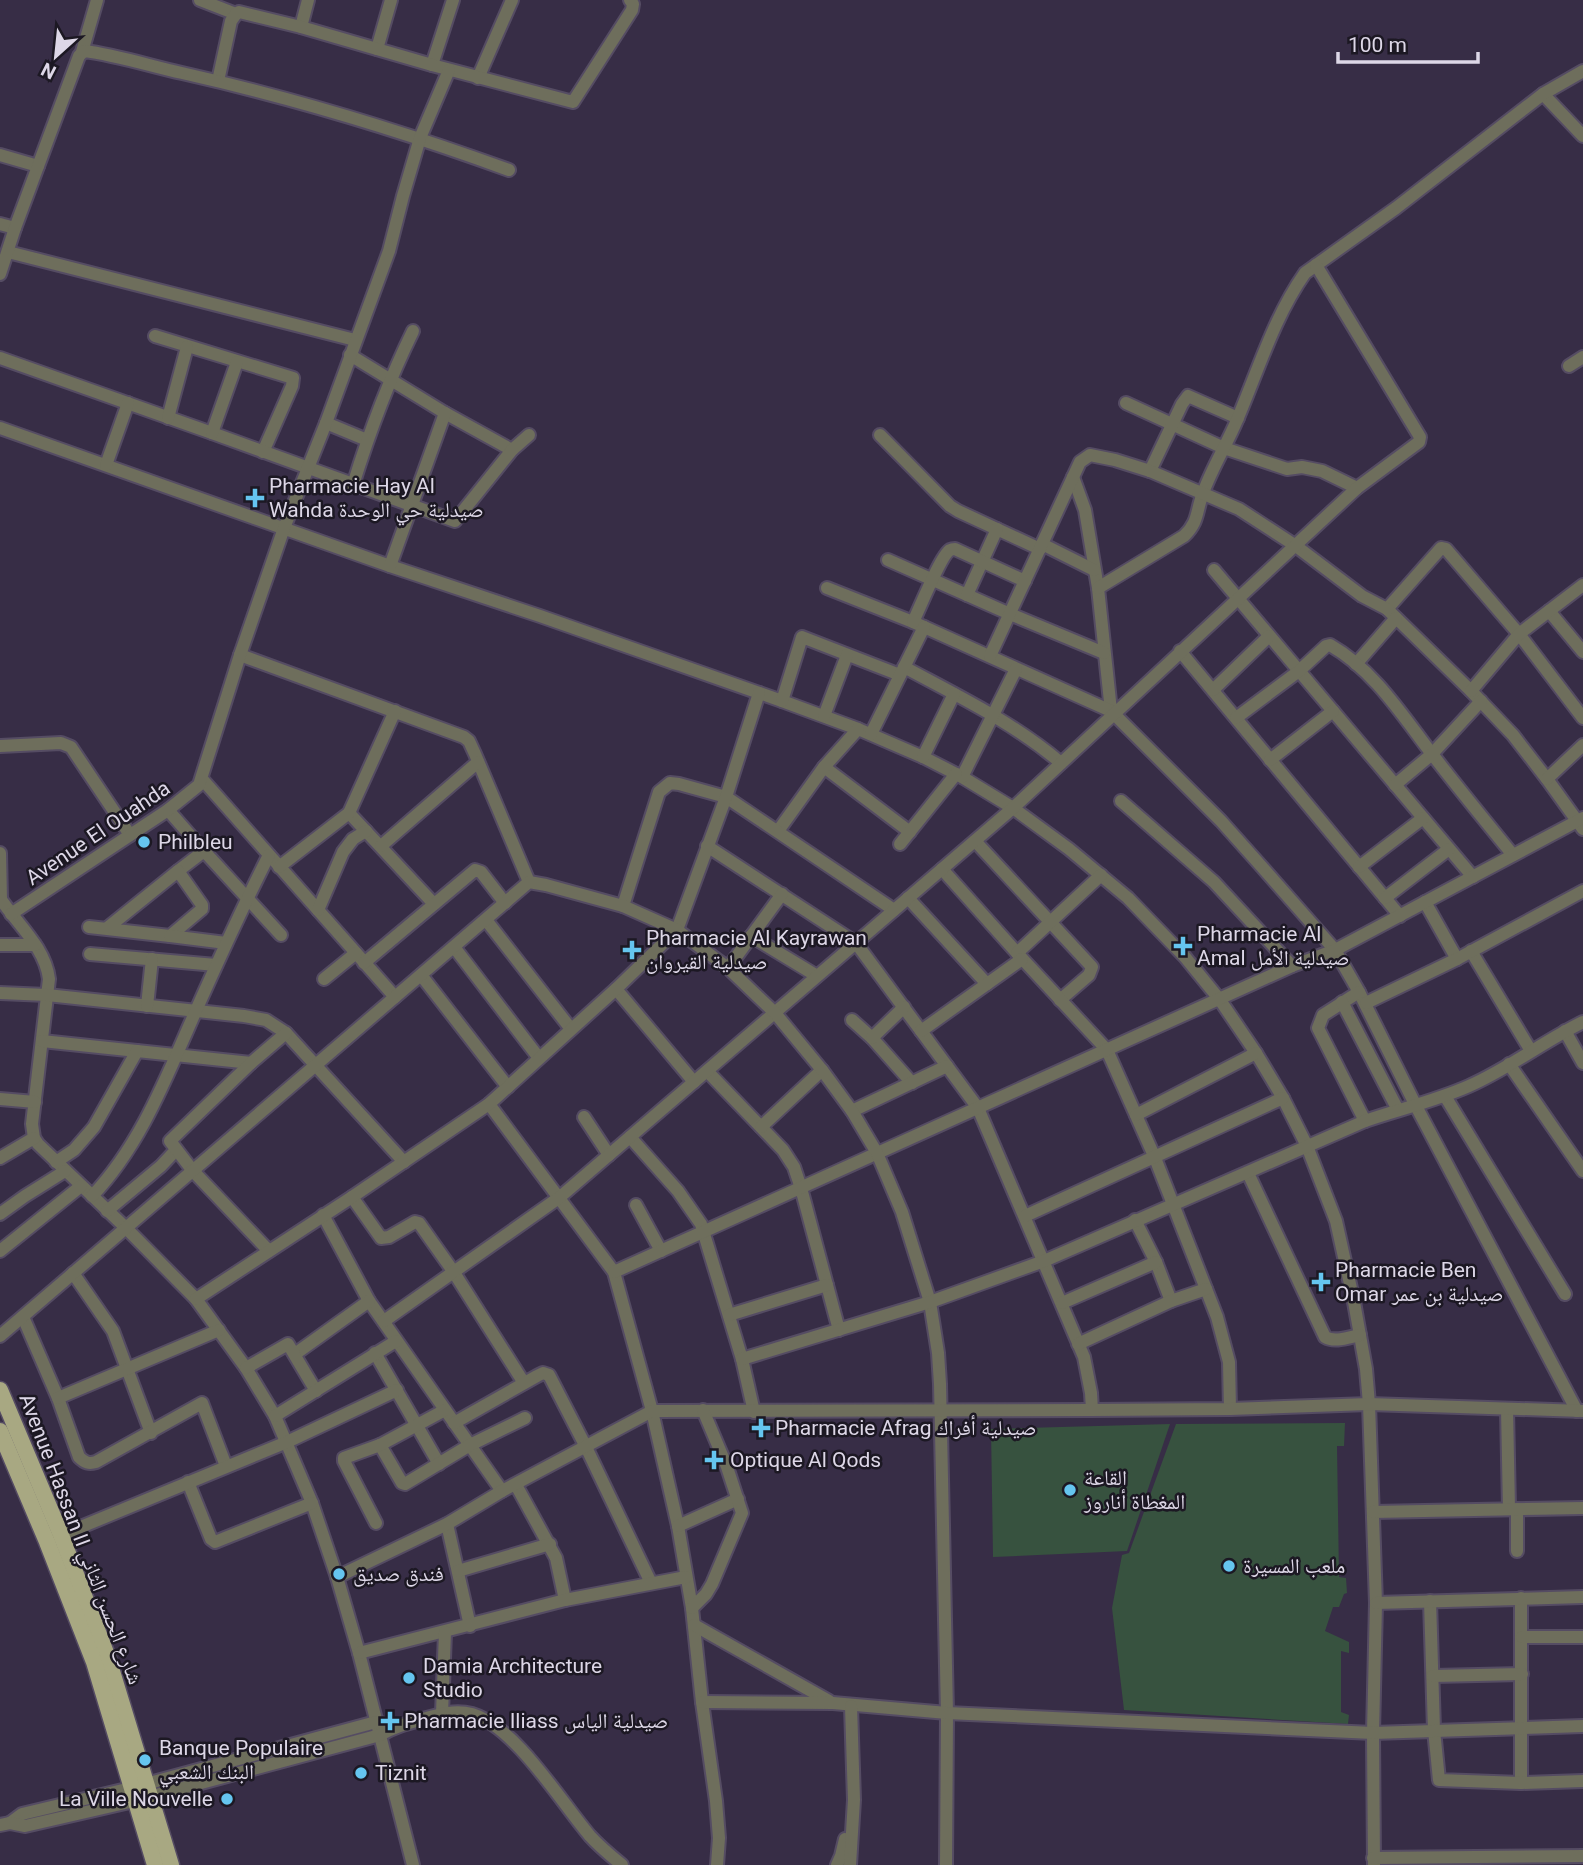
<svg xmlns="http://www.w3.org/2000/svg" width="1583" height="1865" font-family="Roboto,'Noto Naskh Arabic',sans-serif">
<rect width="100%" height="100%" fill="#372d46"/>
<g fill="#37523f">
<polygon points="1345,1423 1344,1446 1337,1446 1339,1577 1346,1578 1347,1593 1344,1594 1339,1607 1333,1607 1325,1631 1349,1642 1349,1653 1341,1651 1341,1712 1349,1715 1348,1724 1124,1710 1112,1608 1122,1555 1129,1553 1176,1424"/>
<polygon points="1170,1424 1127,1551 993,1557 991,1429"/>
</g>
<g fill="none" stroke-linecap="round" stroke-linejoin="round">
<g stroke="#554c63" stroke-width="16">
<g id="minor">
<polyline points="200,0 236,14"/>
<polyline points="301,27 308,0"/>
<polyline points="377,49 391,0"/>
<polyline points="82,52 97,0"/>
<polyline points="432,65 453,0"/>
<polyline points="478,78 512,0"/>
<polyline points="218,81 231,21 236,14 239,12 301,27 432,65 573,102 632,10 633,4 630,0"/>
<polyline points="1543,94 1583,136"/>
<polyline points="0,155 38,166"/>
<polyline points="0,224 15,228"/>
<polyline points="8,252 355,340"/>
<path d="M 0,274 L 15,228 L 79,56 L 84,51 C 117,55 150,66 182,73 C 293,98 402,131 509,170"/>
<polyline points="155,336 293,378 292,386 263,452"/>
<polyline points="350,355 445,413 512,450"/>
<polyline points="0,358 212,433 455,521 512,450 529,435"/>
<polyline points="1569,366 1583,357"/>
<polyline points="1126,403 1224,448 1287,469 1302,467 1322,471 1357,488"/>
<polyline points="168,418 187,347"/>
<polyline points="326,423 367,440"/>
<polyline points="0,428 390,566 540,616 782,701 858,729 923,757 962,777 1013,808 1069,849 1128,898 1185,957 1220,1000 1256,1053 1283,1098 1307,1146 1336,1221 1354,1302 1366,1369 1369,1404 1376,1603 1373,1733 1374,1865"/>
<polyline points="212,433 237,362"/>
<polyline points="880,435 950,506 958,511 1040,549"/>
<polyline points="106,465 128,403"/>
<polyline points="1150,471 1182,404 1188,396 1238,418"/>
<polyline points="1073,477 1085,510 1098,588 1111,711"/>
<path d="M 353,485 C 370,430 388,382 413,331"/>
<polyline points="1042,544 1094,570"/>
<polyline points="888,560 1010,614 1104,653"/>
<polyline points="390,566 445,413"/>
<polyline points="1214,570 1473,877"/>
<polyline points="827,588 913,622 1111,711 1221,821 1262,867 1335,950 1359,992 1416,1106 1577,1411"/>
<path d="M 1098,588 L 1184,536 C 1199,522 1196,511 1203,493 C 1212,468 1227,444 1237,420 C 1258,371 1274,317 1305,273 L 1396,208 L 1543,94 L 1583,71"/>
<polyline points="967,595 997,529"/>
<polyline points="1387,609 1441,548 1446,549 1519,634 1583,718"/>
<polyline points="1549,611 1583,652"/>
<path d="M 913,622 C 919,610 941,555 950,550 C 952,549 954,549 955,549 L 1025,581"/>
<polyline points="1180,651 1400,916"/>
<polyline points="240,655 464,737 469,741 475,754 529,882"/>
<polyline points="990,656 1080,462 1090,455 1115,460 1150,471 1239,509 1296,546 1362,596 1387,609 1471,691 1513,735 1547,779 1583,829"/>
<polyline points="1356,664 1396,618"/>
<path d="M 904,667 C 958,696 1014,723 1061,763"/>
<polyline points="1213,690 1269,636"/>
<polyline points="1471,691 1519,634 1583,585"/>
<polyline points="782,701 802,637 900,675"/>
<polyline points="824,716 847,655"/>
<path d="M 1236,718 L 1299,671 L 1326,646 L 1330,645 C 1374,670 1402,715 1432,754 C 1459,789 1486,822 1513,855"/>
<polyline points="871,734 924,627"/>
<polyline points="0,746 61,743 71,747 130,835"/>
<polyline points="923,757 954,694"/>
<polyline points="1270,760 1333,711"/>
<polyline points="824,767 910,832"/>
<polyline points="962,777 1016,669"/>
<polyline points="202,779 395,997"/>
<polyline points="1547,779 1583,745"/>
<polyline points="1395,785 1432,754 1481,701"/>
<polyline points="1121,801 1214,882 1292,966"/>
<polyline points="168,810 204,851"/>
<polyline points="349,813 434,904"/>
<polyline points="778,831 824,767 858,729"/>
<polyline points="975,841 1092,967 1089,975 1060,1000"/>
<polyline points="900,844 956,774"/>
<polyline points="381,846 478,762"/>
<polyline points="707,846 856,943 978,1108 1084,1357 1091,1393 1092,1410"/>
<polyline points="0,853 1,900"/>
<polyline points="279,867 349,813 395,711"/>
<polyline points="1359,867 1423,818"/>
<polyline points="942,869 1017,953 1107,1050 1155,1158 1217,1317 1229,1362 1230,1409"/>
<polyline points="178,871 204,851 281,935"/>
<path d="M 0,898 C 17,924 45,947 49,979 L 32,1124 L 34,1138 L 38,1144 L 126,1228 L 196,1299 L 246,1368 L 275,1416 L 312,1503 L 337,1577 L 359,1653 L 413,1865"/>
<polyline points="908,898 987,984"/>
<polyline points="1385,898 1449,849"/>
<polyline points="1425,902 1457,959"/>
<polyline points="623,906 659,792 670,783 679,784 726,797 894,910"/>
<polyline points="318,910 343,852 353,839 366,831"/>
<polyline points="11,914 168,810 199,785 240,655 284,528 326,423 389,251 403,196 420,138 449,70"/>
<polyline points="486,920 571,1029"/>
<polyline points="89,927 170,936 202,909 202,905 178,871 106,929"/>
<polyline points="170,936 226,943"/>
<polyline points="751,936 817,976"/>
<polyline points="0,945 35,945"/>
<polyline points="454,947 539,1058"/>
<polyline points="1471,951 1531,1051"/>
<polyline points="1017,953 1101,875"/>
<polyline points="90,954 216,965"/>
<polyline points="364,963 475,870 481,872 505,903"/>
<polyline points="728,968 782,894"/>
<polyline points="421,975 508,1087"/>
<polyline points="324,979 356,953"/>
<polyline points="616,989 694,1082"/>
<polyline points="1359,992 1323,1015 1318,1028 1365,1121"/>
<polyline points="0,993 47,995 244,1016 266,1020 286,1033 404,1162"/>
<polyline points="1342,1002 1398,1110"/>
<polyline points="1366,1003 1457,959 1583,891"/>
<polyline points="147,1006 152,959"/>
<polyline points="852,1020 872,1038 912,1083"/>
<polyline points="921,1031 1022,959"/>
<polyline points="1565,1031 1583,1063"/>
<polyline points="872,1038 904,1007"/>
<polyline points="42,1041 251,1063"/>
<polyline points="1509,1064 1583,1171"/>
<polyline points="707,1071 783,1150 794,1167 801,1188 839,1330"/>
<polyline points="1445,1096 1565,1294"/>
<polyline points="0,1099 35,1102"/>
<polyline points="489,1104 614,1272 652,1411 678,1526 692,1608 702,1702 716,1801 719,1838 717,1865"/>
<polyline points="852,1111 947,1066"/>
<polyline points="1136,1115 1256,1053"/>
<polyline points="584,1117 609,1155"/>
<polyline points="761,1127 822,1070"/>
<polyline points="630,1137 678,1191 701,1224 742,1359 754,1412"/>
<polyline points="0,1158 34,1138"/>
<polyline points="56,1162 74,1150 94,1127 137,1051"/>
<path d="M 1248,1173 L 1325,1337 C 1335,1343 1349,1337 1360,1335"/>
<path d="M 92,1196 C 140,1146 166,1078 194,1015 C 218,961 242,908 269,855"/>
<polyline points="352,1197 381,1238 389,1237 415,1222 419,1223 453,1271 524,1383"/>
<polyline points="636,1205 661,1251"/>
<polyline points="107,1211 161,1166 176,1150"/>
<polyline points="0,1214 25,1196 65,1171"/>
<polyline points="323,1215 369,1301 502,1491"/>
<polyline points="1025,1216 1283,1098"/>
<polyline points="1135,1220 1156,1262 1171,1301"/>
<polyline points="0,1251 81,1186"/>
<polyline points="269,1251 193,1171 170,1141 251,1063 286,1033"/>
<polyline points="614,1272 1292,966 1335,950 1583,818"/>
<polyline points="73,1273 113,1331 151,1433"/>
<polyline points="196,1299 352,1197 489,1104 616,989 677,930 726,797 759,693"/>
<polyline points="1062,1303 1156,1262"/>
<polyline points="729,1315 827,1285"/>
<path d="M 23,1317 L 58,1398 L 79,1457 C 85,1463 89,1464 96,1462 L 202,1403 L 226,1466"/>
<polyline points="384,1321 560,1197 1013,808 1357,488 1419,442 1420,437 1316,265"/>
<polyline points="0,1336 529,882 546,885 623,906 677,930 728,968 775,1013 822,1070 852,1111 877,1153 902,1212 930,1302 938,1353 940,1384 947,1713 946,1865"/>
<polyline points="1078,1344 1171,1301 1206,1289"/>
<polyline points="375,1353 439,1464"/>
<polyline points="295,1354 369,1301"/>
<path d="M 742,1359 L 930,1302 L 1044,1261 L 1365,1121 C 1400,1109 1435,1101 1469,1086 C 1508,1069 1544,1041 1583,1022"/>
<polyline points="246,1368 288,1344 316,1391"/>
<polyline points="58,1398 219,1330"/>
<polyline points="1507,1409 1509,1509"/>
<polyline points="275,1416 396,1341"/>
<polyline points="454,1423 537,1376 543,1373 549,1375 586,1447 651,1583"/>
<polyline points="380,1445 402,1483 405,1484 470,1445 525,1418"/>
<polyline points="188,1482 211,1539 215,1542 312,1503"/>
<polyline points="516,1485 556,1558 565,1600"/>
<polyline points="1517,1509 1517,1551"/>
<polyline points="1373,1512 1583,1508"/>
<polyline points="376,1523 344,1461 344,1458 380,1445 445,1410"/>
<polyline points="447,1524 470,1626"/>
<polyline points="678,1526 738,1499"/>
<polyline points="54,1538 287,1442 397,1390"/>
<polyline points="458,1571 550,1544"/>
<polyline points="337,1577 447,1524 502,1491 652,1411 1092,1410 1230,1409 1369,1404 1583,1411"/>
<polyline points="1521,1598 1521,1783"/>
<polyline points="1430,1601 1434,1730 1439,1780 1521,1783 1583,1781"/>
<polyline points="1376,1603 1583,1597"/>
<polyline points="692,1608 706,1594 712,1584 742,1513 727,1467 703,1410"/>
<polyline points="694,1625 829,1701"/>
<polyline points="1522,1637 1583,1637"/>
<polyline points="359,1653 565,1600 686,1577"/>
<polyline points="1433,1676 1522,1674"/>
<polyline points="702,1702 833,1703 947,1713 1373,1733 1583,1726"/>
<polyline points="442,1714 445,1632"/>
<polyline points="10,1823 22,1814 131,1788 376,1722 384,1724"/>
<path d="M 0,1825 L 10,1823 L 25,1826 L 134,1801 L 380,1735 C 394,1727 405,1724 420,1720 C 437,1715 454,1709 472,1714 C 515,1726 561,1802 590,1836 C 600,1847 611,1856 622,1865"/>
<polyline points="1373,1858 1583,1856"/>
<polyline points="837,1865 841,1856 845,1839"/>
<polyline points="850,1865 854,1800 851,1706"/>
</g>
</g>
<g stroke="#554c63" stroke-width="19">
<g id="major">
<polyline points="0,1390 61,1535 108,1658 171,1865"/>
<polyline points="0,1431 47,1542 94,1662 155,1865"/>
</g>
</g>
<use href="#minor" stroke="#6e6e5c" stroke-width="12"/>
<use href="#major" stroke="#a8a882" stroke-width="16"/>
</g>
<g fill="#65c5ef" stroke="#1c1823" stroke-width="2.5">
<path d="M251.5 487.5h7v7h7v7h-7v7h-7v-7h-7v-7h7z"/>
<circle cx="144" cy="842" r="7"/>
<path d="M1179.5 935.5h7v7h7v7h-7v7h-7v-7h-7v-7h7z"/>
<path d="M628.5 939.5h7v7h7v7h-7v7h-7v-7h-7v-7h7z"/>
<path d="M1317.5 1271.5h7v7h7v7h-7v7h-7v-7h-7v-7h7z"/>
<path d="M757.5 1417.5h7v7h7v7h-7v7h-7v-7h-7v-7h7z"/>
<path d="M710.5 1449.5h7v7h7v7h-7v7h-7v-7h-7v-7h7z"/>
<circle cx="1070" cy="1490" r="7"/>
<circle cx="1229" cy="1566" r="7"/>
<circle cx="339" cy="1574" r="7"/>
<circle cx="409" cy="1678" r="7"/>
<path d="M386.5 1710.5h7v7h7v7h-7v7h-7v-7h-7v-7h7z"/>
<circle cx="145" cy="1760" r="7"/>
<circle cx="361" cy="1773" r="7"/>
<circle cx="227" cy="1799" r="7"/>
</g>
<g text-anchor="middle" stroke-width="5" stroke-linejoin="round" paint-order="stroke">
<g font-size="21" fill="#ddd7e7" stroke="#1c1823" text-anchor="start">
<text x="269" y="493">Pharmacie Hay Al<tspan x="269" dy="24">Wahda صيدلية حي الوحدة</tspan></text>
<text x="158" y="849">Philbleu</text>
<text x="1197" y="941">Pharmacie Al<tspan x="1197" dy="24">Amal صيدلية الأمل</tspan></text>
<text x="646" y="945">Pharmacie Al Kayrawan<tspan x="646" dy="24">صيدلية القيروان</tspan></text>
<text x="1335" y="1277">Pharmacie Ben<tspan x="1335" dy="24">Omar صيدلية بن عمر</tspan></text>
<text x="775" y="1435">Pharmacie Afrag صيدلية أفراك</text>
<text x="730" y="1467">Optique Al Qods</text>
<text x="1084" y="1485">القاعة<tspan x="1084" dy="24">المغطاة أناروز</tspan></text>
<text x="1243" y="1573">ملعب المسيرة</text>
<text x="353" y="1581">فندق صديق</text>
<text x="423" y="1673">Damia Architecture<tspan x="423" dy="24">Studio</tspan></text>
<text x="404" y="1728">Pharmacie Iliass صيدلية الياس</text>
<text x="159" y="1755">Banque Populaire<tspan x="159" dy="24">البنك الشعبي</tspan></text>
<text x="375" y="1780">Tiznit</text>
<text x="213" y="1806" text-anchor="end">La Ville Nouvelle</text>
</g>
<g font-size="21" fill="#ddd7e7" stroke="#1c1823">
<text transform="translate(98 833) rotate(-34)" y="7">Avenue El Ouahda</text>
<text transform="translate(81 1539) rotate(69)" y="7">Avenue Hassan II شارع الحسن الثاني</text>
</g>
</g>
<g transform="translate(56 56) rotate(207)" stroke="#1c1823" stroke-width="5" paint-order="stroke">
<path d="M0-5L12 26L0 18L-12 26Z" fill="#ddd7e7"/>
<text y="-10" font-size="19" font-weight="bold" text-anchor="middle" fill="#ddd7e7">N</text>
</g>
<path d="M1338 52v10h140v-10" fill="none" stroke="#ddd7e7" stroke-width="3.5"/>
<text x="1348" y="52" font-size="21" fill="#ddd7e7" stroke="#1c1823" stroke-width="5" paint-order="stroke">100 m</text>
</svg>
